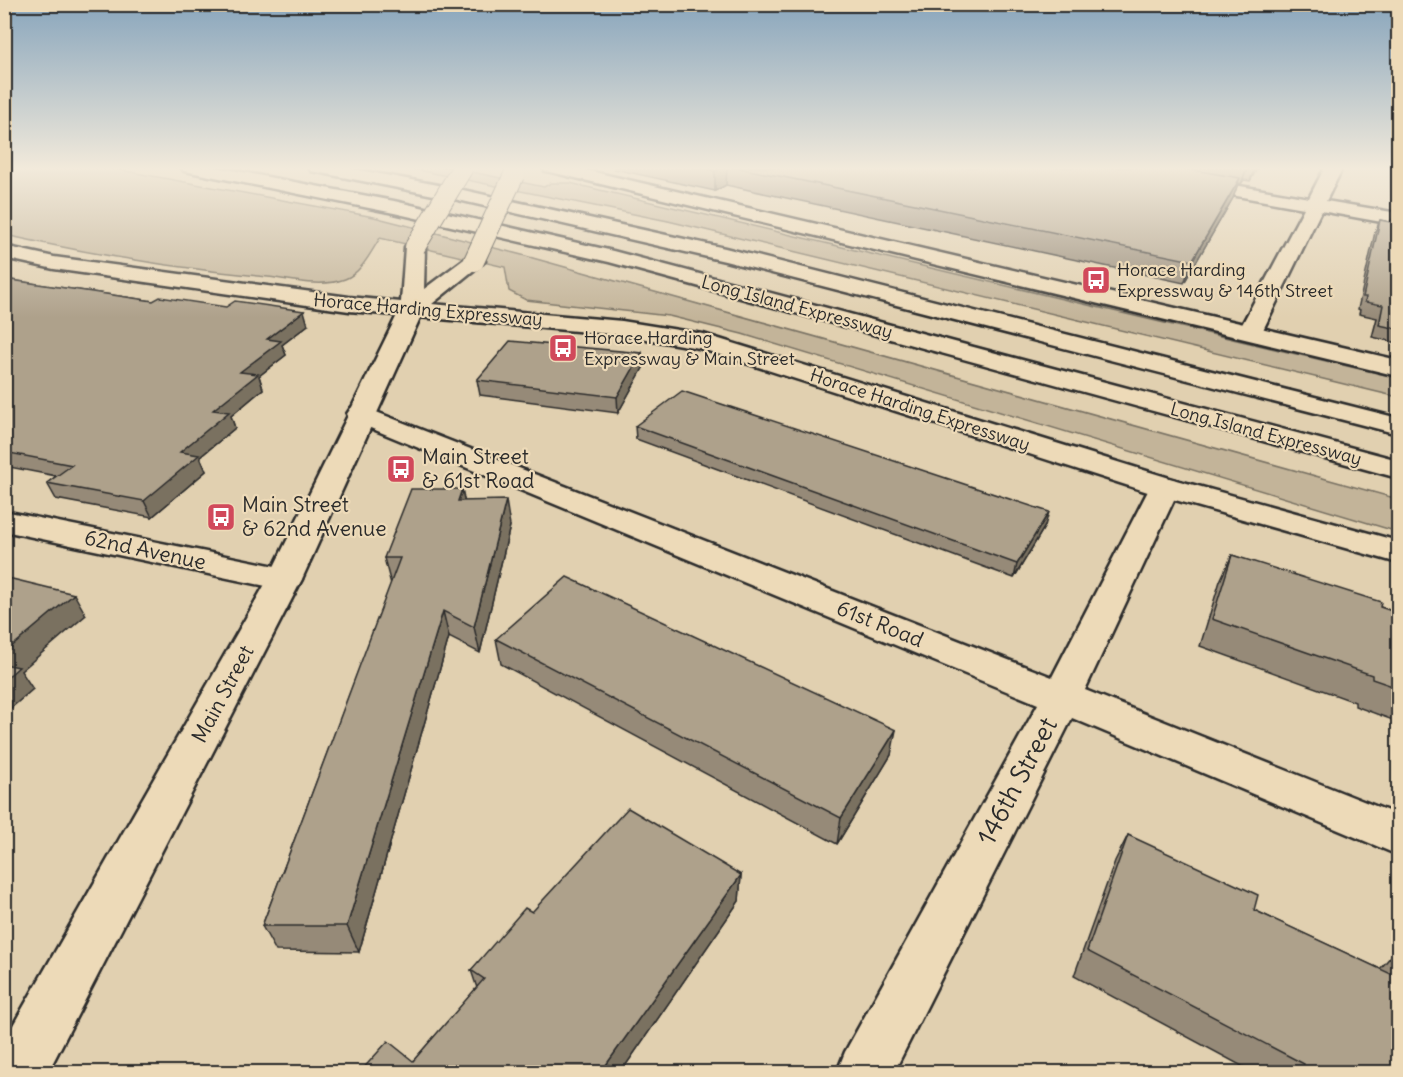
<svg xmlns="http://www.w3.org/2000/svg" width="1403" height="1077" font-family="Delius,sans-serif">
<rect width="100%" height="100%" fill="#e1d0b0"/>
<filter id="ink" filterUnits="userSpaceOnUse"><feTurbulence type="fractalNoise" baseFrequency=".0167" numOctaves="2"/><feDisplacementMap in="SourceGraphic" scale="12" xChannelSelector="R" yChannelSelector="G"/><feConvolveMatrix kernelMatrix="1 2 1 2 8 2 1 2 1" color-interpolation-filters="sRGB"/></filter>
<g filter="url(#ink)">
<g fill="#c3b499" stroke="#777062" stroke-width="1.5">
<path d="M 4,167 L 104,167 L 374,217 L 522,255 L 1398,499 L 1398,532 L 742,334 L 669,316 L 526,300 L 509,291 L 505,267 L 380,238 C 371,252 361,273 345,279 C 322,288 292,280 268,277 C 181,269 95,255 10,236 L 5,233 Z"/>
<polygon points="403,167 448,167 544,187 551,183 570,183 1398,378 1398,397 668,221"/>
</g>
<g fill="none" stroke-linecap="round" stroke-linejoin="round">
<g stroke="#2b2b2b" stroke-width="5">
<g id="minor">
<polygon points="1093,167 1131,167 1309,198 1325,167 1343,167 1326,201 1398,213 1398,225 1321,211 1262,332 1259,337 1250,339 1241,337 1238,332 1304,208 1102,172 1096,171"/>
<polygon points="361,406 1052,677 1150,487 1154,480 1165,478 1176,480 1180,487 1085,690 1398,815 1398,855 1072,718 894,1072 837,1072 845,1052 1038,704 351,420 347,414 351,408"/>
<polygon points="4,511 285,568 297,571 302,579 297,587 285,590 4,531"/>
</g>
</g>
<g stroke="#2b2b2b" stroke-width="5">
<g id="secondary">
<polygon points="542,167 573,167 1398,360 1398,376 551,172 545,171"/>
<polygon points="415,241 422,243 425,247 424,289 467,257 474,255 481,257 485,261 432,304 622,321 703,334 1176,480 1398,541 1398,563 1154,494 699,348 622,335 349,311 54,269 4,258 4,246 54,257 349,297 401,302 405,247 408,243"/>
</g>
</g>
<g stroke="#2b2b2b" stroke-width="5">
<polygon id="primary" points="412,302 420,304 424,309 302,579 48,1072 4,1072 4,1041 268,579 400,309 404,304"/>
</g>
<g stroke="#2b2b2b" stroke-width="5">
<g id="motorway">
<polygon points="181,167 216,167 394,201 613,251 1398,460 1398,478 609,262 394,213 190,172 184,171"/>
<polygon points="308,167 343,167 454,188 725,248 1398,418 1398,434 725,261 454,199 317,172 311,171"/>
</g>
</g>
<use href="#minor" fill="#eddab8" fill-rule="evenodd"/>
<use href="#secondary" fill="#eddab8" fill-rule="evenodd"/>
<use href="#primary" fill="#eddab8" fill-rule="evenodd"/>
<use href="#motorway" fill="#eddab8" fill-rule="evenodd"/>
<g stroke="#2b2b2b" stroke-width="22" stroke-linecap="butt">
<g id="secondary-bridge">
<polyline points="415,247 463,167"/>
<polyline points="474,261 514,175"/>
</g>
</g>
<use href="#secondary-bridge" stroke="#eddab8" stroke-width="20"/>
</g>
<g fill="#968a78" stroke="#2b2b2b" stroke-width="1.5">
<polygon points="614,167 1258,167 1250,181 1244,180 1241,184 1238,183 1233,198 1184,283 726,185 715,191 614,169"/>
<polygon points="1398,197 1398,212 1395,210"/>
<polygon points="1398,215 1398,343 1372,337 1377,318 1359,314 1360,310 1358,309 1375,232 1380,220 1390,222"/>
<polygon points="4,279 153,301 308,325 282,345 286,355 259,376 263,389 231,416 235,428 200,457 206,471 152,517 56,499 47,483 56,476 4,466"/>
<polygon points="643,368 618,413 480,395 477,380"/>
<polygon points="635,426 1045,526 1014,578 636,439"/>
<polygon points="462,489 464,501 510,526 480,653 449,637 359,952 276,951 262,926 391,584 384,558"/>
<polygon points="1232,555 1398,613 1398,722 1355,706 1355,702 1200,646 1220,581"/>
<polygon points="496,639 891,755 837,844 501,664"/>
<polygon points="1128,835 1254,910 1380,969 1398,948 1398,1072 1253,1072 1074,976 1115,861"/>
<polygon points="741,875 739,901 621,1072 360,1072 413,1061 477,988 471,970 532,912"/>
</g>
<g fill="#7a7161" stroke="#2b2b2b" stroke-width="1.5">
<polygon points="723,167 727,167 726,185 715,191 715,171"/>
<polygon points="1247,167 1248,167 1241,184"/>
<polygon points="1255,167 1258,167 1250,181"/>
<polygon points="1240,178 1233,198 1184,283 1192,261"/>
<polygon points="304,311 308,325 282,345 286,355 259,376 263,389 231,416 235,428 200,457 206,471 152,517 144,501 180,452 213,410 240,372 267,339"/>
<polygon points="642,353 643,368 618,413 617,397"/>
<polygon points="462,489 467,514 458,501"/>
<polygon points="506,500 510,526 480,653 474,627"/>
<polygon points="1049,512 1045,526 1014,578 1017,564"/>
<polygon points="74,594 86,615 21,671 33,689 4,714 4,653"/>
<polygon points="443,611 449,637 359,952 347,926"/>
<polygon points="896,730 891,755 837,844 841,818"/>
<polygon points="741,875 739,901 621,1072 601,1072"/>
</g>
<g fill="#aea18b" stroke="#2b2b2b" stroke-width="1.5">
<polygon points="693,167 723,167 715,171"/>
<polygon points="735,167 1176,167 1240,178 1192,261"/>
<polygon points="1395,215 1398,215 1398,329 1379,325 1383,305 1365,302 1366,297 1363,297 1380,220 1390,222"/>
<polygon points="4,279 153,301 160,297 226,307 235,301 304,311 267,339 281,341 240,372 258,374 213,410 229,412 180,452 199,455 144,501 47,483 72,465 4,452"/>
<polygon points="510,341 642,353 617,397 477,380"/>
<polygon points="682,391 1049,512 1017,564 635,426"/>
<polygon points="411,489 462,489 458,501 506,500 474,627 443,611 347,926 262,926 400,558 384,558"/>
<polygon points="1232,555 1381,602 1380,607 1398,613 1398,688 1372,679 1372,675 1212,619"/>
<polygon points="4,577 74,594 4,653"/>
<polygon points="567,577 896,730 841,818 496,639"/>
<polygon points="4,664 19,667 4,680"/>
<polygon points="628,808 741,875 601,1072 360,1072 388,1041 413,1061 484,979 471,970 525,908 532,912"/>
<polygon points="1128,835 1258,895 1254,910 1395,976 1398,949 1398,1072 1303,1072 1304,1064 1087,951"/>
</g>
</g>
<linearGradient id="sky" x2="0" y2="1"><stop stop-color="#88a5bc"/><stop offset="0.53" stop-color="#f2eadb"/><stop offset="1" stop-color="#f2eadb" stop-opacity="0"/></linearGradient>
<rect width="1403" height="318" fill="url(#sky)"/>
<defs>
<g id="bus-square" transform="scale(1.5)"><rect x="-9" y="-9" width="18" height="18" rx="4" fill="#d1495b" stroke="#eddab8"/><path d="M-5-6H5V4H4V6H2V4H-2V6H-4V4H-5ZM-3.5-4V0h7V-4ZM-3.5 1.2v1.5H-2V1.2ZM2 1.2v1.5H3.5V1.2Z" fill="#fff"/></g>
</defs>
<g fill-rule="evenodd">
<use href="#bus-square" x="1096" y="280"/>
<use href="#bus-square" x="563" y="348"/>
<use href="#bus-square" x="401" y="469"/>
<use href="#bus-square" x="221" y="517"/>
</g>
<g text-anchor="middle" stroke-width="4.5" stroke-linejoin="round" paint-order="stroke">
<g font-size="18" fill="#2b2b2b" stroke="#eddab8" text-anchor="start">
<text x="1117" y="276">Horace Harding<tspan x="1117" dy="21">Expressway &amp; 146th Street</tspan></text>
<text x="584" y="344">Horace Harding<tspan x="584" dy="21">Expressway &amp; Main Street</tspan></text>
</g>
<g font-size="18" fill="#2b2b2b" stroke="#eddab8">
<text transform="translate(797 307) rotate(15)" y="6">Long Island Expressway</text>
<text transform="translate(428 310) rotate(5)" y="6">Horace Harding Expressway</text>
<text transform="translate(920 410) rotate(18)" y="6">Horace Harding Expressway</text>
<text transform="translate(1266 434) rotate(15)" y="6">Long Island Expressway</text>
</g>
<g font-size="21" fill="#2b2b2b" stroke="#eddab8" text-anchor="start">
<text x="422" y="464">Main Street<tspan x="422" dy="24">&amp; 61st Road</tspan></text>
<text x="242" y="512">Main Street<tspan x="242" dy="24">&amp; 62nd Avenue</tspan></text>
</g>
<g font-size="21" fill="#2b2b2b" stroke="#eddab8">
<text transform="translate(145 550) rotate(12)" y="7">62nd Avenue</text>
<text transform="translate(880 624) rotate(22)" y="7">61st Road</text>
<text transform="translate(223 694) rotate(-62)" y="7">Main Street</text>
</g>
<g font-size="26" fill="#2b2b2b" stroke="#eddab8">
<text transform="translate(1017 781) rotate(-62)" y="9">146th Street</text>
</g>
</g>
<rect width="1403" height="1077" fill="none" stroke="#eddab8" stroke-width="24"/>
<rect x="12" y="12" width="1379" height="1053" fill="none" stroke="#2b2b2b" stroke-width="2" filter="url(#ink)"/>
</svg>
